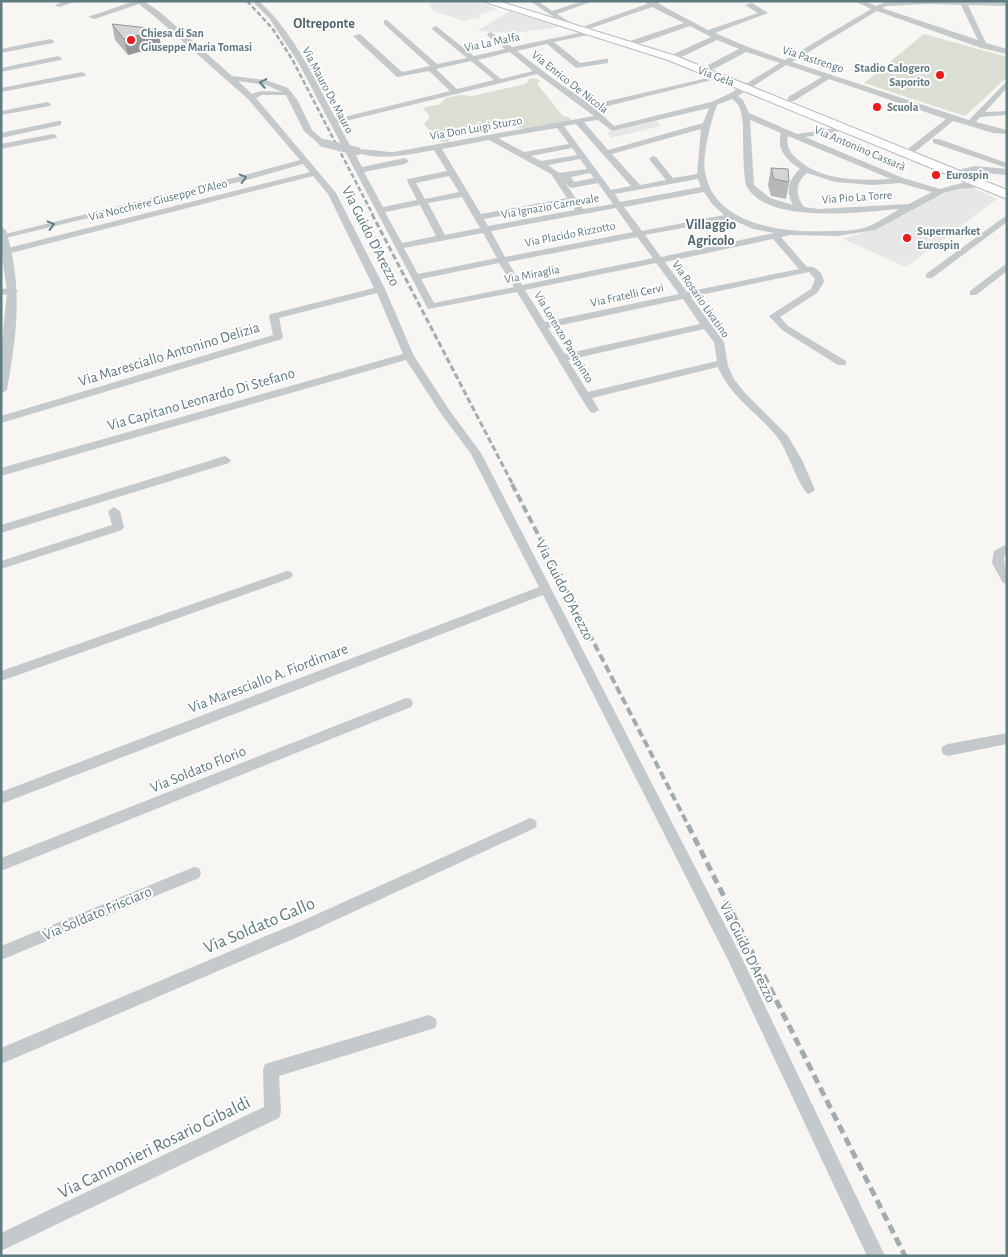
<svg xmlns="http://www.w3.org/2000/svg" width="1008" height="1257" font-family="'Alegreya Sans',sans-serif">
<rect width="100%" height="100%" fill="#f7f6f3"/>
<g fill="#e7e8e6">
<polygon points="431,1 476,1 498,9 478,15 481,18 478,20 473,18 464,21 434,11 430,6"/>
<polygon points="510,11 560,27 514,33 477,31"/>
<polygon points="656,121 662,126 611,138 607,132"/>
<polygon points="972,187 997,199 906,267 843,239 879,227 953,189"/>
</g>
<g fill="#dbdfd3">
<polygon points="924,34 1007,57 1007,77 965,116 864,83"/>
<polygon points="534,78 541,81 537,84 563,116 569,117 571,121 525,129 508,126 454,135 447,142 440,142 424,124 430,117 423,108 440,104 446,98 460,95 472,96 526,84 529,79"/>
</g>
<g fill="none" stroke-linecap="round" stroke-linejoin="round">
<g stroke="#b3bcbf" stroke-width="2">
<polygon id="secondary" points="482,1 498,1 676,56 1007,190 1007,199 668,60"/>
</g>
<g fill="#c4cacc" fill-rule="evenodd">
<polygon points="65,1 77,1 59,7 55,5"/>
<path d="M 134,1 L 144,1 L 160,12 L 232,76 L 266,80 L 288,88 L 298,101 L 312,130 L 327,143 L 320,145 L 304,131 L 286,95 L 262,95 L 256,98 L 336,193 L 385,289 L 414,356 L 450,411 L 481,453 L 739,952 L 885,1256 L 867,1256 L 729,962 L 543,595 L 1,804 L 1,792 L 539,587 L 471,454 L 442,415 L 406,360 L 1,476 L 1,468 L 403,354 L 377,293 L 279,318 L 283,337 L 282,339 L 1,423 L 1,416 L 273,335 L 269,316 L 271,314 L 374,288 L 328,194 L 313,176 L 7,254 L 4,253 L 4,249 L 310,172 L 303,164 L 247,180 L 1,239 L 1,235 L 241,176 L 300,160 L 248,99 L 154,16 L 139,4 L 95,19 L 88,17 ZM 238,81 L 266,85 L 282,92 L 261,91 L 252,94 Z"/>
<path d="M 252,1 L 259,1 C 294,33 314,78 336,119 L 450,91 L 429,71 L 397,77 L 353,36 L 360,34 L 402,72 L 430,66 L 384,24 L 384,20 L 387,20 L 437,64 L 467,58 L 433,30 L 432,28 L 436,26 L 474,56 L 505,49 L 488,36 L 487,34 L 491,32 L 512,47 L 593,30 L 593,34 L 554,42 L 580,63 L 605,59 L 608,59 L 608,63 L 576,68 L 547,44 L 517,51 L 552,78 L 591,105 L 720,75 L 724,77 L 596,109 L 614,126 L 711,102 L 729,94 L 780,63 L 746,52 L 714,69 L 708,69 L 708,65 L 739,49 L 717,40 L 675,60 L 669,60 L 669,56 L 711,37 L 690,26 L 633,46 L 627,46 L 627,42 L 684,23 L 652,7 L 583,31 L 576,29 L 647,4 L 644,1 L 659,1 L 659,4 L 708,30 L 758,13 L 745,5 L 752,3 L 768,13 L 715,33 L 748,47 L 785,60 L 871,9 L 855,1 L 865,1 L 876,6 L 885,2 L 898,1 L 1007,2 L 1007,6 L 968,5 L 986,43 L 1007,49 L 1007,54 L 981,48 L 877,11 L 792,62 L 969,120 L 1007,81 L 1007,88 L 985,112 L 1007,111 L 1007,115 L 980,117 L 976,122 L 1007,130 L 1007,134 L 993,133 L 953,121 L 910,156 L 904,156 L 904,152 L 946,119 L 829,79 L 794,101 L 788,101 L 788,97 L 822,77 L 786,65 L 738,96 L 743,100 L 749,113 L 797,134 L 849,126 L 849,130 L 805,137 L 903,178 L 940,189 L 969,181 L 982,181 L 986,184 L 982,187 L 958,189 L 944,193 L 875,230 L 838,236 L 790,235 L 781,237 L 807,267 C 816,265 823,273 824,282 L 817,293 L 780,317 L 788,326 L 846,361 L 846,365 L 838,365 L 782,330 L 769,316 L 811,289 L 815,279 L 809,272 L 691,297 L 724,342 L 728,366 L 734,379 L 745,393 L 788,436 L 802,460 L 815,490 L 809,494 C 801,492 787,451 780,441 C 761,414 731,399 718,367 L 592,398 L 599,410 L 594,413 L 590,412 L 580,396 L 517,292 L 428,309 L 298,62 L 269,18 ZM 928,4 L 961,5 L 978,40 L 882,8 L 886,6 ZM 510,52 L 533,71 L 501,79 L 478,60 ZM 471,61 L 494,80 L 457,89 L 436,69 ZM 537,74 L 594,116 L 394,152 C 384,152 359,147 353,151 L 338,123 ZM 732,99 C 741,104 742,116 743,126 C 743,137 743,180 747,187 C 769,225 861,212 899,209 C 889,215 879,222 869,226 C 857,231 841,231 828,231 C 785,233 714,226 705,172 C 702,156 711,121 717,105 ZM 709,108 L 703,123 L 608,150 L 584,122 L 598,120 L 612,131 ZM 750,120 L 781,133 C 776,150 787,160 800,169 C 788,180 785,191 793,205 L 770,198 L 754,185 ZM 576,124 L 631,186 L 611,190 L 564,126 ZM 557,128 L 569,144 L 524,152 L 498,138 ZM 701,129 L 697,174 L 673,178 L 656,157 L 653,156 L 649,159 L 666,180 L 640,185 L 612,154 ZM 788,136 L 891,179 C 859,181 819,181 795,157 C 789,151 786,144 788,136 ZM 489,140 L 551,174 L 567,198 L 481,214 L 442,149 ZM 572,148 L 577,155 L 541,161 L 531,156 ZM 434,150 L 447,171 L 408,179 L 407,181 L 417,200 L 383,207 L 364,172 L 405,164 L 409,161 L 405,158 L 362,167 L 354,152 C 381,161 407,155 434,150 ZM 580,159 L 587,169 L 559,173 L 548,165 ZM 590,173 L 594,178 L 574,182 L 571,177 ZM 807,173 L 835,182 L 872,185 L 900,183 L 932,192 L 909,204 L 818,209 L 804,207 C 795,195 795,183 807,173 ZM 449,176 L 459,192 L 425,199 L 416,183 ZM 562,178 L 569,187 L 572,188 L 598,183 L 613,204 L 583,209 ZM 698,179 L 701,187 L 620,202 L 615,194 ZM 704,192 L 713,205 L 724,215 L 642,231 L 624,207 ZM 462,197 L 480,228 L 445,235 L 428,203 ZM 570,203 L 575,210 L 488,226 L 484,219 ZM 420,205 L 436,236 L 402,243 L 385,212 ZM 616,208 L 633,232 L 505,257 L 491,231 ZM 731,219 L 753,229 L 774,233 L 661,257 L 645,235 ZM 483,233 L 497,258 L 418,274 L 404,248 ZM 637,237 L 653,258 L 522,285 L 508,262 ZM 773,239 L 799,269 L 687,292 L 665,262 ZM 499,263 L 514,287 L 434,303 L 421,279 ZM 656,263 L 679,294 L 545,322 L 525,290 ZM 683,299 L 700,324 L 565,354 L 548,328 ZM 704,329 L 714,342 L 717,361 L 588,392 L 568,360 Z"/>
<polygon points="530,1 538,1 552,11 583,1 594,1 557,14 573,24 573,28 570,28"/>
<polygon points="50,39 54,41 53,43 1,53 1,49"/>
<polygon points="58,56 62,58 61,60 1,72 1,68"/>
<polygon points="82,72 86,74 85,76 1,92 1,88"/>
<polygon points="47,102 51,104 50,106 1,115 1,111"/>
<polygon points="58,121 61,121 61,125 1,138 1,133"/>
<polygon points="53,134 57,136 56,138 1,149 1,144"/>
<polygon points="933,139 939,139 1007,163 1007,168 933,143"/>
<polygon points="1007,215 1007,222 932,278 926,278 926,274"/>
<polygon points="1007,263 1007,271 976,295 970,295 970,291"/>
<polygon points="13,288 18,291 16,293 1,295 1,289"/>
<polygon points="225,456 231,460 229,463 1,533 1,525"/>
<polygon points="114,507 120,511 124,527 122,530 1,569 1,561 112,525 108,511"/>
<path d="M 1007,544 L 1007,554 L 1004,556 C 1004,565 1007,574 1007,584 L 1003,583 L 992,563 L 994,551 Z"/>
<polygon points="287,571 291,572 293,575 291,578 1,681 1,671"/>
<polygon points="406,698 411,699 413,703 411,707 1,871 1,858"/>
<polygon points="1007,733 1007,744 948,756 943,754 941,750 943,746 948,744"/>
<polygon points="530,818 535,820 537,824 535,828 314,930 1,1064 1,1048 304,920"/>
<polygon points="194,867 199,868 201,873 199,878 1,960 1,946"/>
<polygon points="429,1015 435,1018 437,1023 435,1028 279,1076 281,1112 279,1118 1,1251 1,1233 264,1107 263,1070 265,1064"/>
</g>
<g fill="#c4cacc" fill-rule="evenodd">
<polygon points="975,166 1007,169 1007,175 975,172 966,174 961,171 962,169"/>
<path d="M 1,227 L 6,230 C 23,287 17,333 7,390 L 1,394 L 1,353 L 7,291 L 1,250 Z"/>
</g>
<use href="#secondary" fill="#fff" fill-rule="evenodd"/>
<polyline stroke="#a2acaf" stroke-width="2.5" stroke-dasharray="5 2.5" stroke-linecap="butt" points="247,1 272,28 292,59 373,215"/>
<polyline stroke="#a2acaf" stroke-width="3" stroke-dasharray="6 3" stroke-linecap="butt" points="372,214 513,485"/>
<polyline stroke="#a2acaf" stroke-width="4" stroke-dasharray="8 4" stroke-linecap="butt" points="512,484 689,827"/>
<polyline stroke="#a2acaf" stroke-width="5" stroke-dasharray="9 5" stroke-linecap="butt" points="688,825 905,1256"/>
<polyline stroke="#c4cacc" stroke-width="8" points="323,143 357,151"/>
</g>
<g fill="#b5b7b8">
<polygon points="112,24 161,46 128,55 115,40"/>
<polygon points="771,168 789,182 786,199 771,196 768,185"/>
</g>
<polygon fill="#939596" points="158,29 161,46 128,55 124,39"/>
<g fill="#d2d5d6" stroke="#939596">
<polygon points="112,24 158,29 158,30 124,39"/>
<polygon points="771,168 788,169 789,182 774,179"/>
</g>
<defs><path id="oneway-chevron" d="M-2-3.5L2.5 0L-2 3.5" fill="none" stroke-width="1.6" stroke-linecap="round" stroke-linejoin="round" transform="scale(1.25)"/></defs>
<g stroke="#647e85">
<use href="#oneway-chevron" transform="translate(263 83) rotate(-170)"/>
<use href="#oneway-chevron" transform="translate(243 178) rotate(-15)"/>
<use href="#oneway-chevron" transform="translate(51 225) rotate(-14)"/>
</g>
<g fill="#f31716" stroke="#fff" stroke-width="2">
<circle cx="131" cy="40" r="5"/>
<circle cx="940" cy="75" r="5"/>
<circle cx="877" cy="107" r="5"/>
<circle cx="936" cy="175" r="5"/>
<circle cx="907" cy="238" r="5"/>
</g>
<g text-anchor="middle" stroke-width="4" stroke-linejoin="round" paint-order="stroke">
<g font-size="12" font-weight="bold" fill="#5f7a81" stroke="#fff" text-anchor="start">
<text x="141" y="37">Chiesa di San<tspan x="141" dy="14">Giuseppe Maria Tomasi</tspan></text>
<text x="930" y="72" text-anchor="end">Stadio Calogero<tspan x="930" dy="14">Saporito</tspan></text>
<text x="887" y="111">Scuola</text>
<text x="946" y="179">Eurospin</text>
<text x="917" y="235">Supermarket<tspan x="917" dy="14">Eurospin</tspan></text>
</g>
<g font-size="12" fill="#5f7a81" stroke="#fff">
<text transform="translate(492 42) rotate(-12)" y="4">Via La Malfa</text>
<text transform="translate(813 59) rotate(18)" y="4">Via Pastrengo</text>
<text transform="translate(716 76) rotate(21)" y="4">Via Gela</text>
<text transform="translate(570 82) rotate(38)" y="4">Via Enrico De Nicola</text>
<text transform="translate(328 90) rotate(62)" y="4">Via Mauro De Mauro</text>
<text transform="translate(476 128) rotate(-10)" y="4">Via Don Luigi Sturzo</text>
<text transform="translate(860 148) rotate(23)" y="4">Via Antonino Cassarà</text>
<text transform="translate(857 197) rotate(-4)" y="4">Via Pio La Torre</text>
<text transform="translate(158 200) rotate(-14)" y="4">Via Nocchiere Giuseppe D'Aleo</text>
<text transform="translate(550 206) rotate(-10)" y="4">Via Ignazio Carnevale</text>
<text transform="translate(570 234) rotate(-11)" y="4">Via Placido Rizzotto</text>
<text transform="translate(532 274) rotate(-11)" y="4">Via Miraglia</text>
<text transform="translate(627 295) rotate(-12)" y="4">Via Fratelli Cervi</text>
<text transform="translate(701 299) rotate(55)" y="4">Via Rosario Livatino</text>
<text transform="translate(564 337) rotate(59)" y="4">Via Lorenzo Panepinto</text>
</g>
<g font-size="14" font-weight="bold" fill="#51656b" stroke="#fff">
<text x="324" y="28">Oltreponte</text>
<text x="711" y="229">Villaggio<tspan x="711" dy="16">Agricolo</tspan></text>
</g>
<g font-size="15" fill="#5f7a81" stroke="#fff">
<text transform="translate(371 236) rotate(63)" y="5">Via Guido D'Arezzo</text>
<text transform="translate(169 354) rotate(-17)" y="5">Via Maresciallo Antonino Delizia</text>
<text transform="translate(201 399) rotate(-16)" y="5">Via Capitano Leonardo Di Stefano</text>
<text transform="translate(565 590) rotate(63)" y="5">Via Guido D'Arezzo</text>
<text transform="translate(268 678) rotate(-21)" y="5">Via Maresciallo A. Fiordimare</text>
<text transform="translate(198 769) rotate(-22)" y="5">Via Soldato Florio</text>
<text transform="translate(97 913) rotate(-23)" y="5">Via Soldato Frisciaro</text>
<text transform="translate(748 952) rotate(64)" y="5">Via Guido D'Arezzo</text>
</g>
<g font-size="18" fill="#5f7a81" stroke="#fff">
<text transform="translate(259 925) rotate(-23)" y="6">Via Soldato Gallo</text>
<text transform="translate(154 1147) rotate(-26)" y="6">Via Cannonieri Rosario Gibaldi</text>
</g>
</g>
<rect width="1008" height="1257" fill="none" stroke="#5f7a81" stroke-width="5"/>
</svg>
